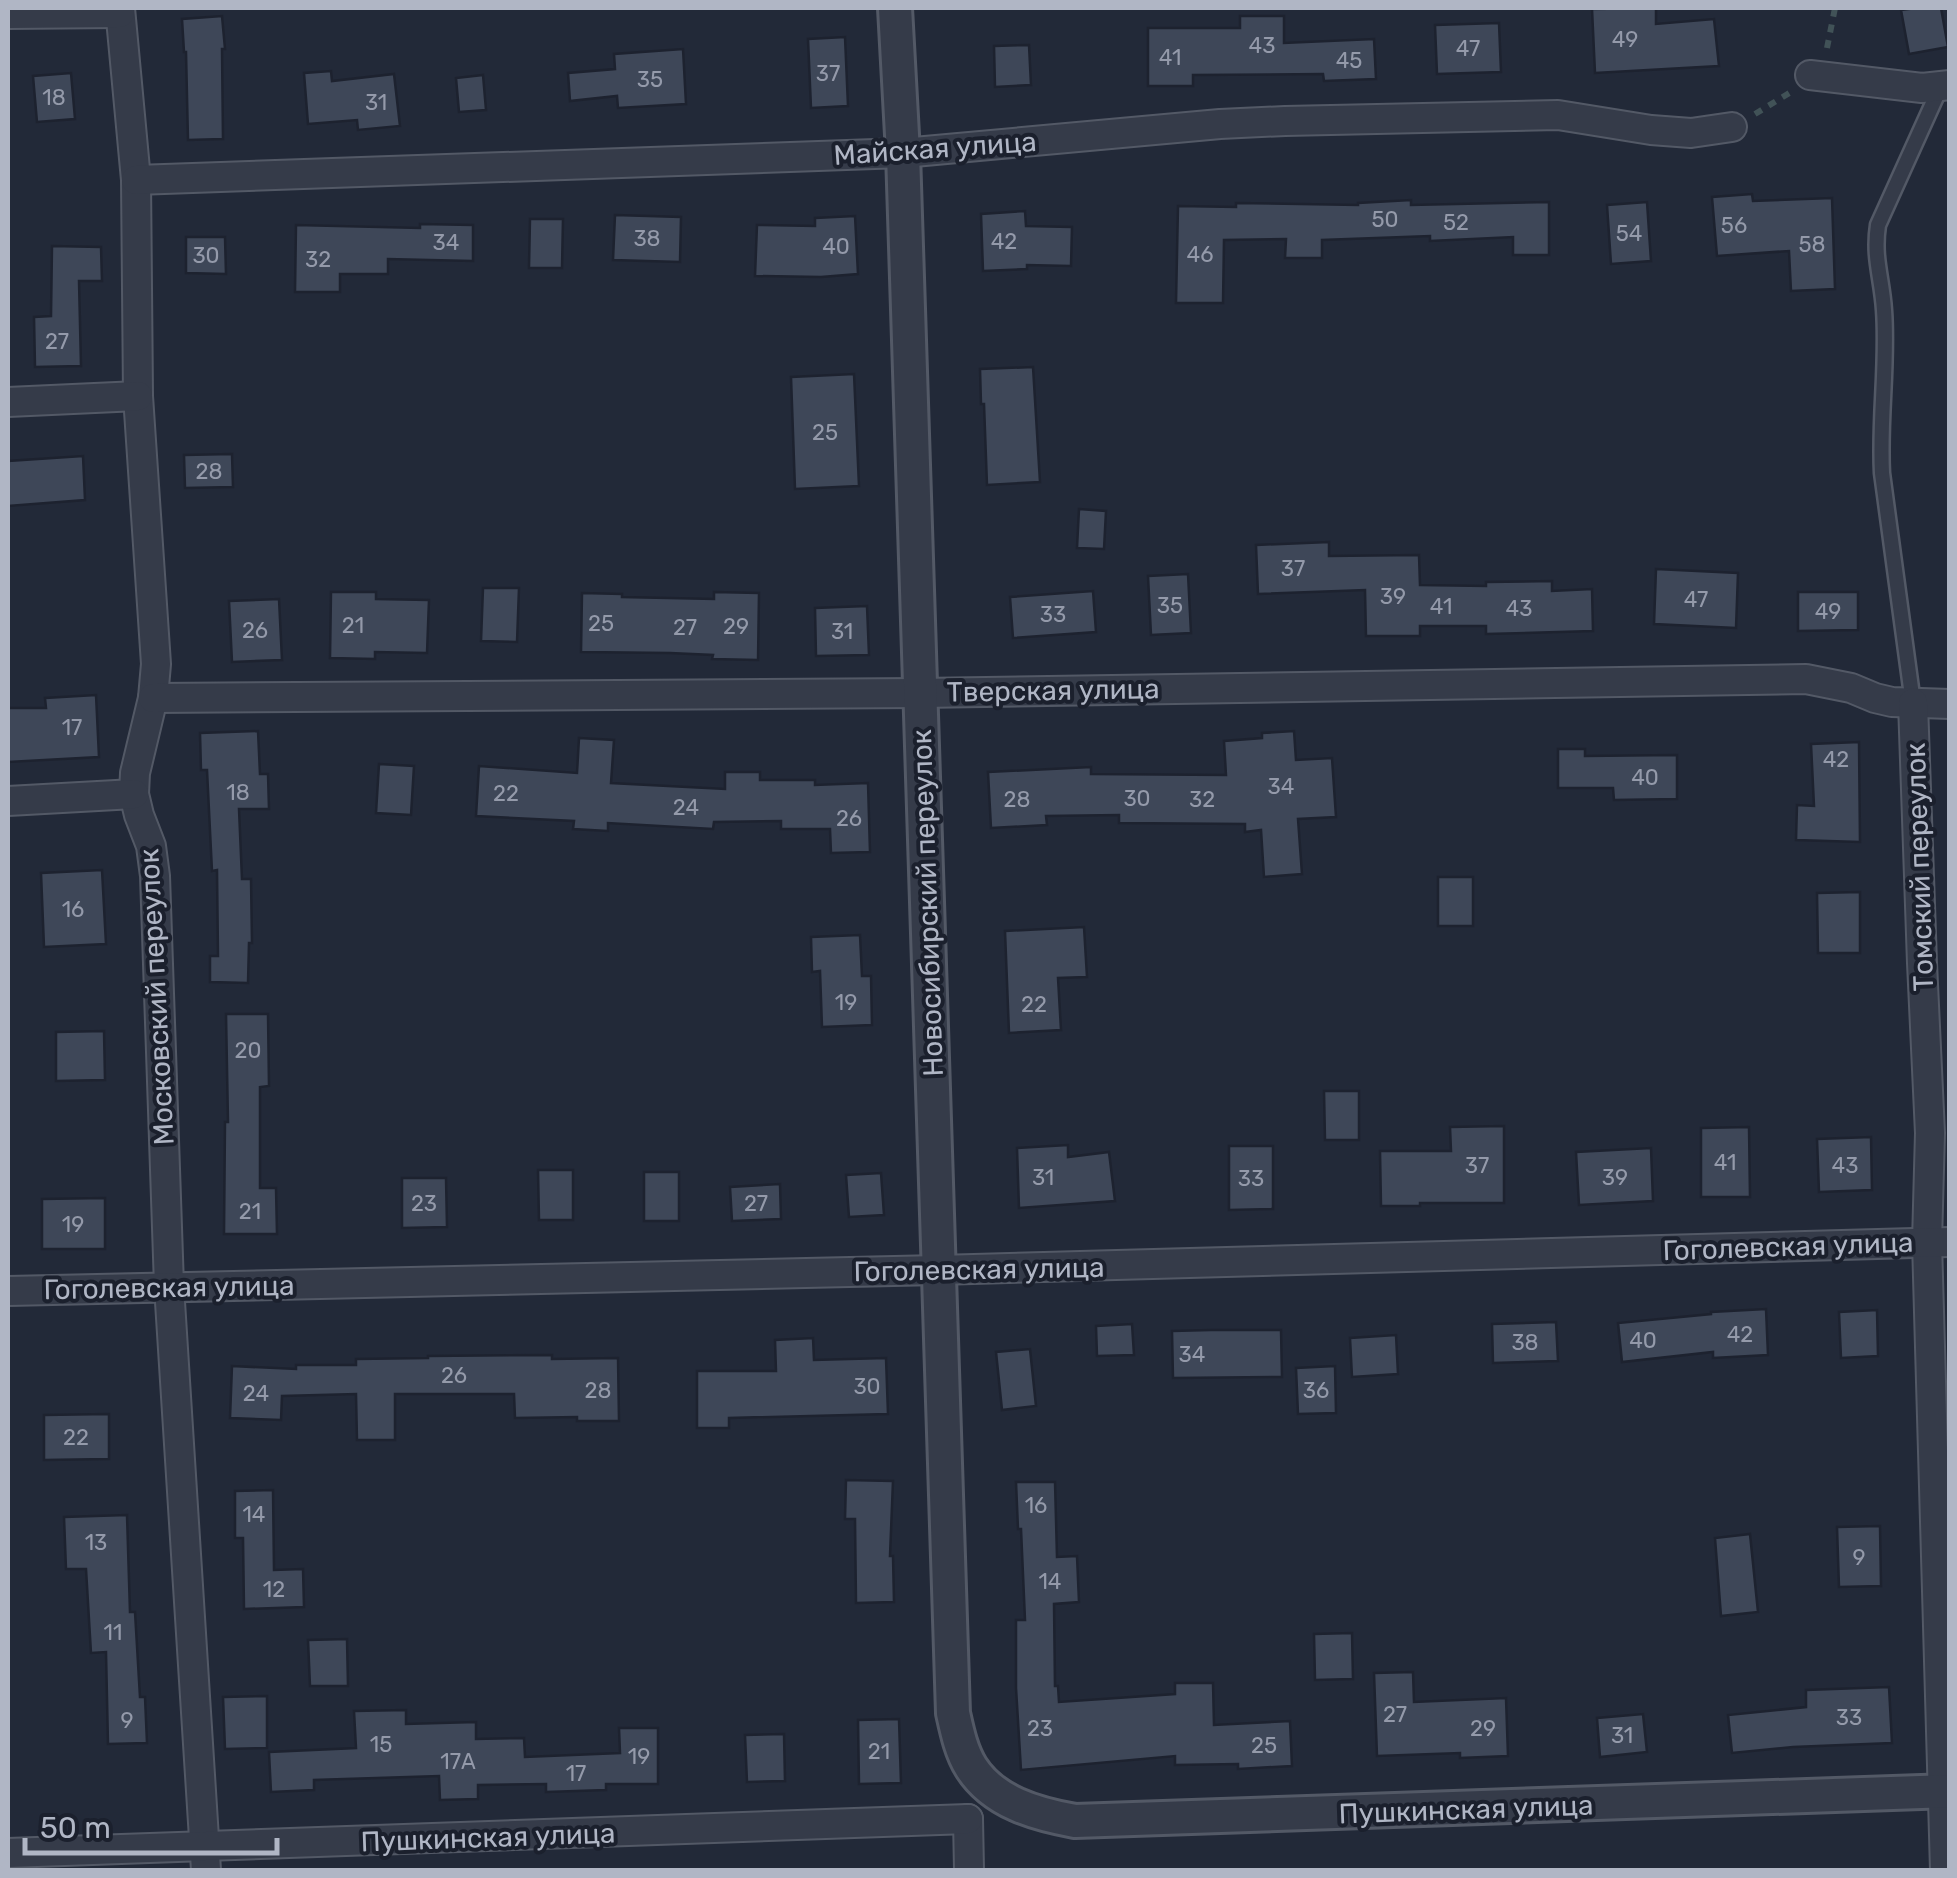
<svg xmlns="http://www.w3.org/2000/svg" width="1957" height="1878" font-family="Rubik,sans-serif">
<rect width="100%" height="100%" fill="#222938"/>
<g fill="#3e4758" stroke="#1d222f" stroke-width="2.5">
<polygon points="1656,8 1656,24 1714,19 1719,66 1595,73 1592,9"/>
<polygon points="1916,8 1941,8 1948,47 1909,54 1901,10"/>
<polygon points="222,16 225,49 222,49 223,139 188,140 186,52 184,52 182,19"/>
<polygon points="1240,16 1284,16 1284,43 1374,39 1376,79 1324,81 1323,74 1193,75 1193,86 1148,86 1148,28 1240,28"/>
<polygon points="1499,23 1501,72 1437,74 1435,25"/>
<polygon points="845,37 848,106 811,108 808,39"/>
<polygon points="1029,45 1031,85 995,87 994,46"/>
<polygon points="683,49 686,104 618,108 617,96 570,101 568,73 615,69 614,54"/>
<polygon points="331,71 332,81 394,74 400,126 358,130 357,120 308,124 304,73"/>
<polygon points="71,73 75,119 37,122 33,76"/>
<polygon points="483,75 486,110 459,112 456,78"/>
<polygon points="1752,194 1753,201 1832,198 1835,289 1791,291 1789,251 1717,256 1712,197"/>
<polygon points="1411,200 1411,205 1549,202 1549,255 1513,255 1513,237 1430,241 1430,236 1322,240 1322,258 1285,258 1286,239 1224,240 1223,303 1176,303 1178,206 1236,207 1236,203 1358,205 1358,203"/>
<polygon points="1647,202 1651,261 1611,264 1607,205"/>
<polygon points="1025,211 1026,226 1072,227 1071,266 1027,265 1027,269 983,271 981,214"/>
<polygon points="615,215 681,217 680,262 613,260"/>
<polygon points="855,216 858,274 821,277 755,276 757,225 815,226 815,218"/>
<polygon points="530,219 563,219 562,268 529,268"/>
<polygon points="420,224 473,225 473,261 388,259 388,274 340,274 340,292 295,292 296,225 420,228"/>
<polygon points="186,237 225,237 226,274 186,273"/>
<polygon points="52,246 101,247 102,281 79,281 81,366 35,367 34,317 51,316"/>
<polygon points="1033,367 1040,482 987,485 984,404 981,404 980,369"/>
<polygon points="854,374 859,486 795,489 791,377"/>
<polygon points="232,454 233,487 185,488 184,455"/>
<polygon points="83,456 85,500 8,506 8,461"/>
<polygon points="1079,509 1106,511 1104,549 1077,548"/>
<polygon points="1329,542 1329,556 1419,555 1420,585 1486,586 1486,582 1552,581 1552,591 1592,589 1593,631 1486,634 1486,626 1420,626 1420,636 1366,636 1365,590 1258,594 1256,545"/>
<polygon points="1656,569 1738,573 1736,628 1654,624"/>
<polygon points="1188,574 1191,633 1151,635 1148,576"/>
<polygon points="483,588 519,588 517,642 481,641"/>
<polygon points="1093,591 1096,632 1013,638 1010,597"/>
<polygon points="331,592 376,592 376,599 429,600 427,653 375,652 375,659 330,658"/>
<polygon points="714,592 759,593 758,660 712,659 713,655 670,653 581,652 582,593 622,594 622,597 714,599"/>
<polygon points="1798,592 1858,592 1858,630 1798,631"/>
<polygon points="279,599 282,660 232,662 229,601"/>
<polygon points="867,606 869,655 816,656 815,608"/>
<polygon points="96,695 99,757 8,762 8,708 46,708 45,698"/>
<polygon points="258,731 260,774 268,774 269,809 239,809 242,879 251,879 252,943 249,943 248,983 210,982 210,956 218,956 217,870 212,871 207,770 201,770 200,733"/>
<polygon points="1294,731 1296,760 1332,758 1336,817 1298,819 1302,874 1264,877 1261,830 1245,832 1245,824 1119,823 1119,815 1046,816 1047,825 991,828 988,772 1091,767 1091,774 1226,775 1224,741 1262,738 1262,733"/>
<polygon points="579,738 614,740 611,783 725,789 725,772 760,772 760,780 815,780 815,785 868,783 870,852 831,853 830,829 781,829 781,821 714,822 713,829 608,823 608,831 573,829 574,821 476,816 479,766 577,773"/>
<polygon points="1859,742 1860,842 1796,840 1797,805 1814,806 1811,744"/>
<polygon points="1558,749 1585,749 1585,756 1677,755 1677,799 1614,800 1613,788 1558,788"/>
<polygon points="379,764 414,766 411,815 376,813"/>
<polygon points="102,870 106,944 44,947 41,873"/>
<rect x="1438" y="877" width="35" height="49"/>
<polygon points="1860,892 1860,953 1818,953 1817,893"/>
<polygon points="1084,927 1087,977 1058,978 1061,1030 1009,1033 1005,931"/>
<polygon points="860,935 862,976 871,976 872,1025 822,1027 820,971 812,972 811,937"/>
<polygon points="226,1014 268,1014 269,1086 260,1087 260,1188 276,1188 277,1234 224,1234 225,1122 228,1122"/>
<polygon points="104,1031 105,1080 56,1081 56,1032"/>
<polygon points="1324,1091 1359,1091 1359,1140 1325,1140"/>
<polygon points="1504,1126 1504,1203 1420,1203 1420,1206 1381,1206 1380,1151 1451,1151 1450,1127"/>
<polygon points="1749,1127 1750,1197 1701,1197 1701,1128"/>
<polygon points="1871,1137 1872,1190 1819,1192 1817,1139"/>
<polygon points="1068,1145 1068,1157 1109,1152 1115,1201 1019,1208 1017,1148"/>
<polygon points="1229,1146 1273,1146 1273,1209 1229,1210"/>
<polygon points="1651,1148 1653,1201 1579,1205 1576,1152"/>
<polygon points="538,1170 573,1170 573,1220 539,1220"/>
<rect x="644" y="1172" width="35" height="49"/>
<polygon points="881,1173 884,1215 849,1217 846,1175"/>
<polygon points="402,1178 446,1178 447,1227 402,1228"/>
<polygon points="780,1184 781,1219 732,1221 730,1187"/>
<polygon points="105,1198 105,1249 42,1249 42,1199"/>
<polygon points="1766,1309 1768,1355 1713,1358 1713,1352 1622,1362 1618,1323 1711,1314 1711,1312"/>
<polygon points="1877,1310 1878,1356 1841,1358 1839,1312"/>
<polygon points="1556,1322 1558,1361 1493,1363 1492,1324"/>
<polygon points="1132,1324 1134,1355 1097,1356 1096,1326"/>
<polygon points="1211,1330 1281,1330 1282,1377 1173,1378 1172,1331"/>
<polygon points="1396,1335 1398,1374 1352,1377 1350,1338"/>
<polygon points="813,1338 814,1360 886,1358 888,1414 729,1418 729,1428 697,1428 697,1371 776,1371 775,1340"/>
<polygon points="1030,1349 1036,1406 1002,1410 996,1352"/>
<polygon points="552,1355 552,1359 618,1358 619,1421 577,1421 577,1417 515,1418 514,1394 395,1394 395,1440 357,1440 356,1394 282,1396 281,1420 230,1418 232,1366 296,1369 296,1365 356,1365 356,1359 428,1358 428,1356"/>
<polygon points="1335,1366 1336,1413 1298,1414 1296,1368"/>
<polygon points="109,1414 109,1459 44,1460 44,1415"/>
<polygon points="846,1480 893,1481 890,1556 893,1556 894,1602 856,1603 855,1519 845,1519"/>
<polygon points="1016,1482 1055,1482 1057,1557 1077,1556 1079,1602 1054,1604 1055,1686 1058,1686 1059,1702 1175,1694 1175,1683 1213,1683 1214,1725 1290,1721 1292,1766 1238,1769 1238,1764 1175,1765 1175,1756 1021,1770 1016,1688 1016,1620 1025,1620 1021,1529 1018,1529"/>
<polygon points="273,1490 274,1570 303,1569 304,1607 244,1609 243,1538 235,1538 235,1491"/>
<polygon points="127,1515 130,1612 135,1612 140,1697 145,1697 147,1743 108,1744 106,1652 91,1653 86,1569 66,1569 64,1517"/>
<polygon points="1880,1526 1881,1586 1839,1587 1837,1527"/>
<polygon points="1750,1534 1758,1612 1721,1616 1715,1538"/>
<polygon points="1352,1633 1353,1679 1315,1680 1314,1634"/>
<polygon points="347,1639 348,1686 310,1686 308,1640"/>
<polygon points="1413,1672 1414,1702 1506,1698 1508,1756 1460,1758 1460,1753 1377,1756 1374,1673"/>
<polygon points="1889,1687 1892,1743 1793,1747 1732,1753 1728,1715 1806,1707 1806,1690"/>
<polygon points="267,1696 267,1748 225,1749 223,1697"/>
<polygon points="406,1710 406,1724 476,1722 476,1739 524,1738 525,1757 620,1753 619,1728 658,1728 658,1784 606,1784 606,1790 546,1792 546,1784 478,1785 478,1799 440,1800 439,1776 314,1780 314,1790 271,1792 269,1752 356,1748 354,1711"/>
<polygon points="1643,1714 1647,1752 1600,1757 1597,1718"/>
<polygon points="899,1719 901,1783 859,1784 858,1720"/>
<polygon points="784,1734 785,1781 747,1782 745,1735"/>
</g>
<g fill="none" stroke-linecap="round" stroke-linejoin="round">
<g stroke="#535966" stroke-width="19">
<path id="service" d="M 1913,703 L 1882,473 C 1879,419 1888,364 1884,310 C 1882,278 1873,258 1878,225 L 1940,88"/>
</g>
<g stroke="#535966" stroke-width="32">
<g id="minor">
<polyline points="120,8 136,180 138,396 156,664 153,698 135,773 134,794 139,815 151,846 155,876 169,1286 206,1870"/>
<polyline points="8,14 120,13"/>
<polyline points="1810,75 1922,88 1950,85"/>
<polyline points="136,180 903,153 1220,124 1285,121 1558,115 1651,130 1691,133 1732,127"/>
<polyline points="8,402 138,396"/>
<polyline points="153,698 920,693 1806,679 1851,688 1875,698 1892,702 1950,704"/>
<polyline points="1913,703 1922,963 1930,1133 1927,1242 1945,1870"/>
<polyline points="8,801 134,794"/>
<polyline points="8,1291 938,1270 1950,1242"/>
<polyline points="968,1819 969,1870"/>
<polyline points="8,1853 968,1819"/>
</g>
</g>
<g stroke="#535966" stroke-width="38">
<path id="tertiary" d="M 895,8 L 903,153 L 953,1713 C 957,1731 961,1751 971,1767 C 993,1802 1036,1814 1075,1821 L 1950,1791"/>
</g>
<g stroke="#415257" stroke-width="6" stroke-dasharray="8 8" stroke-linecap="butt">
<polyline points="1827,48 1835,8"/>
<polyline points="1755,114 1791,92"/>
</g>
<use href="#service" stroke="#353b49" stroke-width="14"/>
<use href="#minor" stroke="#353b49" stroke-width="28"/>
<use href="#tertiary" stroke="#353b49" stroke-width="32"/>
</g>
<g text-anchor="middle" stroke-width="8" stroke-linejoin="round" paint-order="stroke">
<g font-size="22" fill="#949aaa">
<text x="1625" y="47">49</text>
<text x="1262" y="53">43</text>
<text x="1468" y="56">47</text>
<text x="1170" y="65">41</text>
<text x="1349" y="68">45</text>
<text x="828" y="81">37</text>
<text x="650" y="87">35</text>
<text x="54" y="105">18</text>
<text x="376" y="110">31</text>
<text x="1385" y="227">50</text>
<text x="1456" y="230">52</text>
<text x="1734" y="233">56</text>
<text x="1629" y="241">54</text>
<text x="647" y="246">38</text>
<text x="1004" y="249">42</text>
<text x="446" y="250">34</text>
<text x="1812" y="252">58</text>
<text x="836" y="254">40</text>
<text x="1200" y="262">46</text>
<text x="206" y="263">30</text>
<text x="318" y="267">32</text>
<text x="57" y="349">27</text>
<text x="825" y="440">25</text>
<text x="209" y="479">28</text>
<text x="1293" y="576">37</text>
<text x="1393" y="604">39</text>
<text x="1696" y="607">47</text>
<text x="1170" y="613">35</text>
<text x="1441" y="614">41</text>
<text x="1519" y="616">43</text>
<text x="1828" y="619">49</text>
<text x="1053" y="622">33</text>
<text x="601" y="631">25</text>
<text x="353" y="633">21</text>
<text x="736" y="634">29</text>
<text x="685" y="635">27</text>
<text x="255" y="638">26</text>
<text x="842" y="639">31</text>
<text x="72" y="735">17</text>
<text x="1836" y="767">42</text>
<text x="1645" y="785">40</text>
<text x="1281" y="794">34</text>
<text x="238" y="800">18</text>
<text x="506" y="801">22</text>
<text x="1137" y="806">30</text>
<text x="1017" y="807">28</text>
<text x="1202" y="807">32</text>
<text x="686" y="815">24</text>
<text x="849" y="826">26</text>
<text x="73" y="917">16</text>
<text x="846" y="1010">19</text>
<text x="1034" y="1012">22</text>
<text x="248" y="1058">20</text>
<text x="1725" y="1170">41</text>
<text x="1477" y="1173">37</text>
<text x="1845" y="1173">43</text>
<text x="1043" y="1185">31</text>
<text x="1615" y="1185">39</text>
<text x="1251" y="1186">33</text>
<text x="424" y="1211">23</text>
<text x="756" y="1211">27</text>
<text x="250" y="1219">21</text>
<text x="73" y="1232">19</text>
<text x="1740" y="1342">42</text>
<text x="1643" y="1348">40</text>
<text x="1525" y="1350">38</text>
<text x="1192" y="1362">34</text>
<text x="454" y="1383">26</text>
<text x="867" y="1394">30</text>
<text x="598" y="1398">28</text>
<text x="1316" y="1398">36</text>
<text x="256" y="1401">24</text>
<text x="76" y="1445">22</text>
<text x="1036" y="1513">16</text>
<text x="254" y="1522">14</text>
<text x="96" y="1550">13</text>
<text x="1859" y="1565">9</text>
<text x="1050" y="1589">14</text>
<text x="274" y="1597">12</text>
<text x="113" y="1640">11</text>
<text x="1395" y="1722">27</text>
<text x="1849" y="1725">33</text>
<text x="127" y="1728">9</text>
<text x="1040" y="1736">23</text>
<text x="1483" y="1736">29</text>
<text x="1622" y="1743">31</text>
<text x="381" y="1752">15</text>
<text x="1264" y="1753">25</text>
<text x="879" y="1759">21</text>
<text x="639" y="1764">19</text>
<text x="458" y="1769">17А</text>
<text x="576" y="1781">17</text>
</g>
<g font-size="28" fill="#b0b6c5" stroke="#1b202d">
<text transform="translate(935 148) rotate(-4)" y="10">Майская улица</text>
<text transform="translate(1053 690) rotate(-1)" y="10">Тверская улица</text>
<text transform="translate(1919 867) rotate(-92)" y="10">Томский переулок</text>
<text transform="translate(927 903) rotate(-92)" y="10">Новосибирский переулок</text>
<text transform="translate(156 997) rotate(-93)" y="10">Московский переулок</text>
<text transform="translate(1788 1246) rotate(-2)" y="10">Гоголевская улица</text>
<text transform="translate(979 1269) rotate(-1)" y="10">Гоголевская улица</text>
<text transform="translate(169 1287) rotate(-1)" y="10">Гоголевская улица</text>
<text transform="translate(1466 1809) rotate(-2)" y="10">Пушкинская улица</text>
<text transform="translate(488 1837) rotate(-2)" y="10">Пушкинская улица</text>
</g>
</g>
<rect width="1957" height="1878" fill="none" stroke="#b0b6c5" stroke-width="20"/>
<path d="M25 1838v15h252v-15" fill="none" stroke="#b0b6c5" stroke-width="5"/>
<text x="40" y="1838" font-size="30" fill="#b0b6c5" stroke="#1b202d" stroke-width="8" paint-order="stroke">50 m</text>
</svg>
